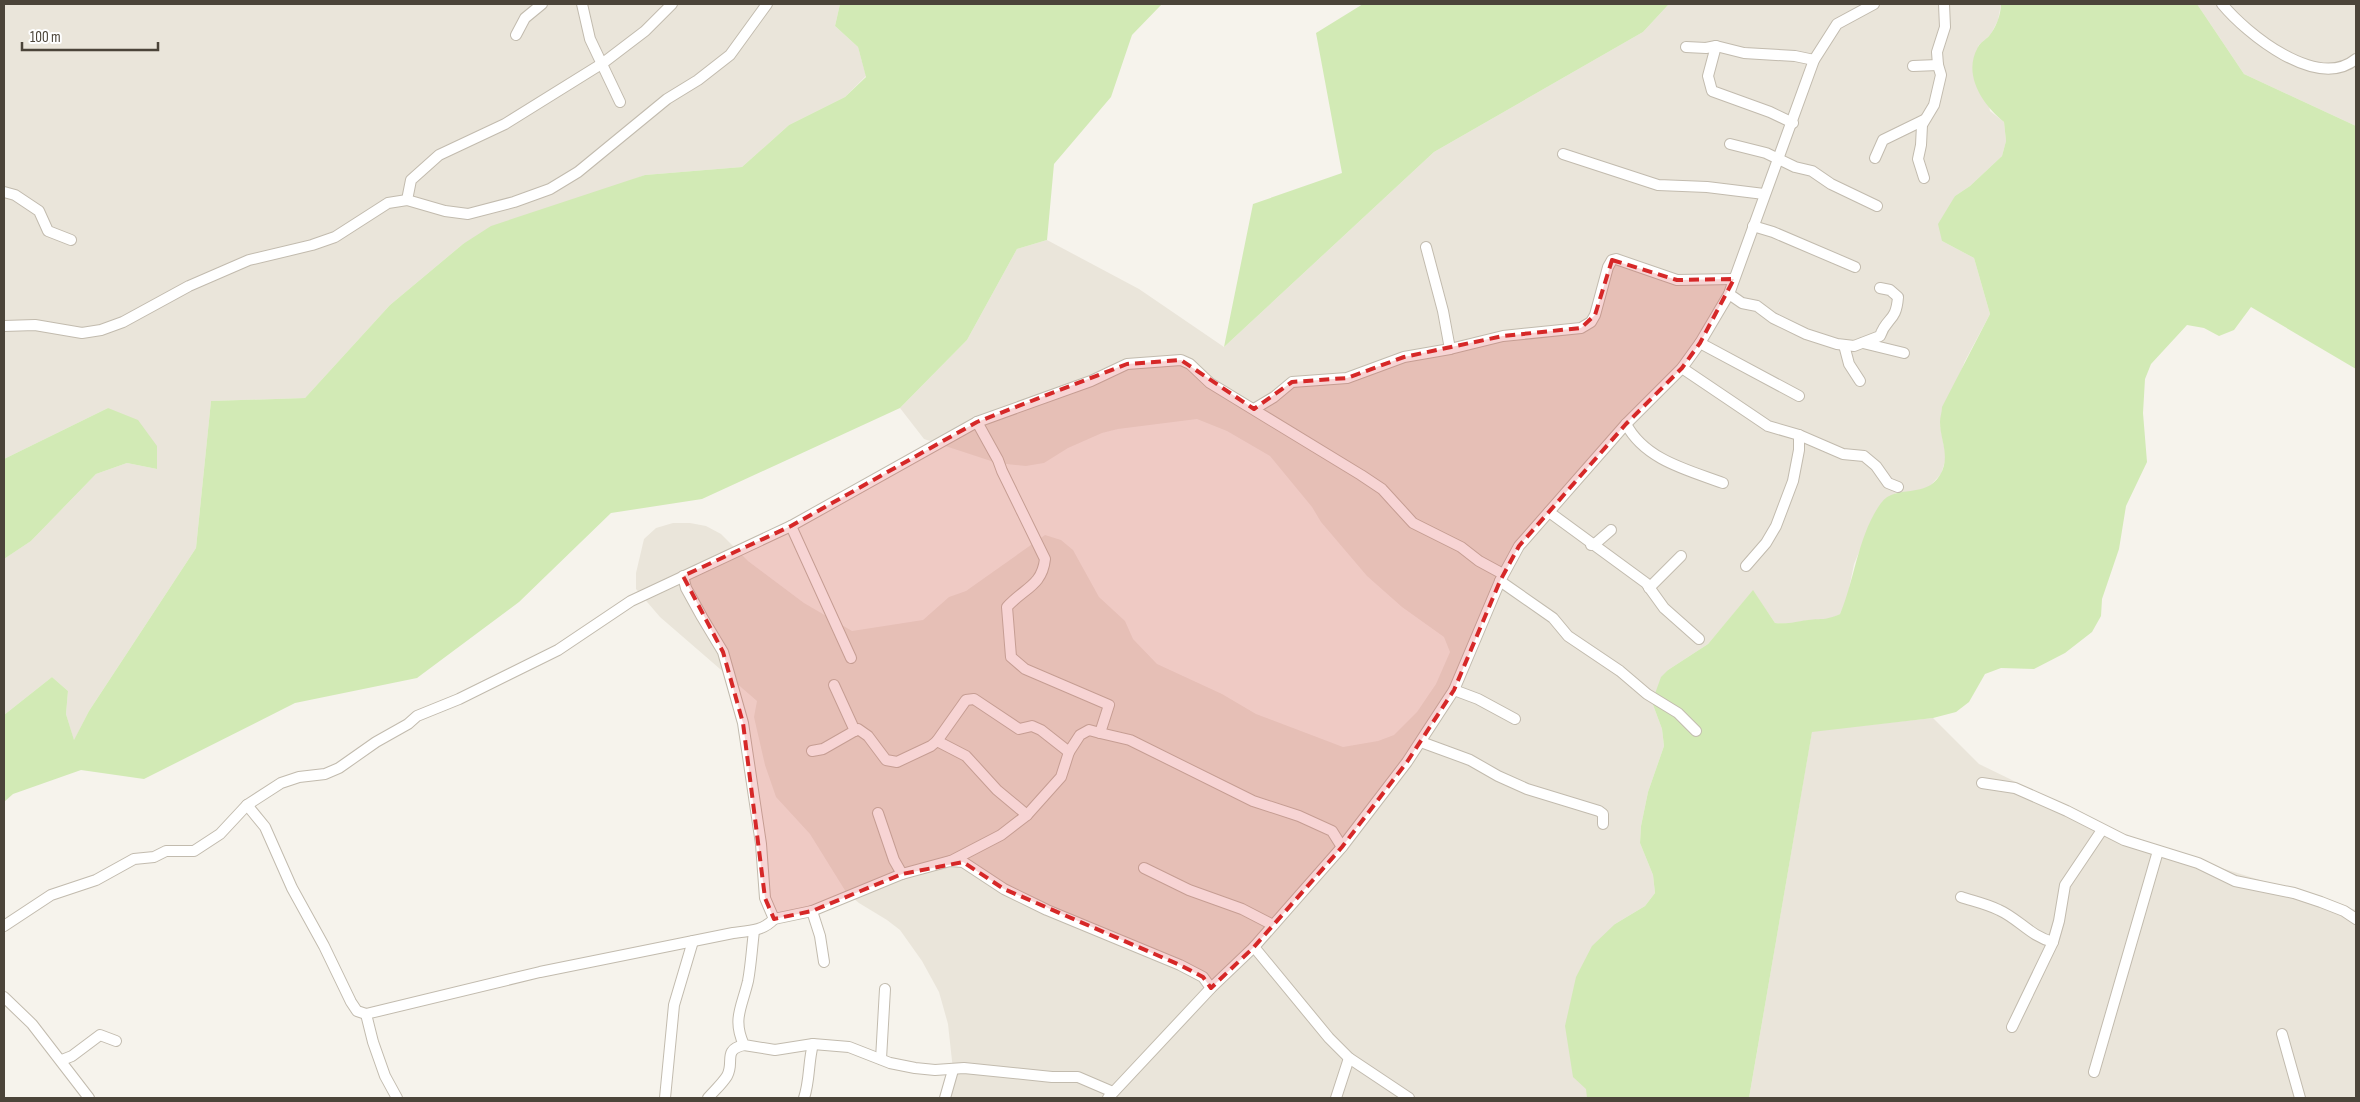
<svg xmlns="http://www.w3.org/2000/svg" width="2360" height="1102" font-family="'Sofia Sans Condensed',sans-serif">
<rect width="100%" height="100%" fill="#f6f3ec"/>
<g fill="#eae5da">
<polygon points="4,4 840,4 835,26 858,47 866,76 845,97 789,125 742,167 645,175 463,244 390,305 305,398 211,401 196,548 89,711 74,741 66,714 68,691 52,677 4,715 4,559 31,541 96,474 127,463 157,469 108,408 4,459"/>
<polygon points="1669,4 2001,4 1998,20 1991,34 1978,46 1990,111 2004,122 2006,141 2002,156 1970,186 1955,196 1942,241 1974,258 1990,314 1965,361 1940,424 1946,458 1941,474 1929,487 1913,492 1896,493 1882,502 1874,517 1854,564 1847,599 1840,614 1826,621 1808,620 1792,624 1775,623 1753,591 1708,644 1668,670 1652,702 1662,729 1664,746 1648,792 1641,826 1640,843 1653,875 1655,893 1645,906 1615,924 1587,1098 943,1098 953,1070 948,1024 939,992 922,961 900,930 887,920 859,903 846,892 810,834 776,797 765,765 754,717 757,701 660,617 636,589 636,573 644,539 656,528 673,523 690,523 706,526 721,534 748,561 804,603 852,631 923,620 949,597 966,591 1045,535 1061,540 1073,550 1099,597 1125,621 1133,639 1157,664 1222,694 1256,714 1343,747 1378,741 1394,735 1417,712 1436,684 1450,652 1444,637 1402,607 1367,576 1321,522 1312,507 1270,456 1227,431 1197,419 1118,429 1102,433 1068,448 1044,463 1026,466 997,463 924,439 900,408 967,340 1017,249 1047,240 1139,289 1224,347 1434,152 1643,32"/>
<polygon points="2197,4 2356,4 2356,126 2244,74"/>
<polygon points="1933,718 1979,764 2141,843 2356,910 2356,1098 1749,1098 1812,731"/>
</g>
<g fill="#d2eab5">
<polygon points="840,4 1162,4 1132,35 1111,97 1054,164 1047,240 1017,249 967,340 900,408 702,499 611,513 519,602 417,678 295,703 144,779 81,770 13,794 4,802 4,715 52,677 68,691 66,714 74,740 89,711 196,548 211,401 305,398 390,305 463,244 491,226 645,175 742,167 789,125 845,97 866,77 858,47 835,26"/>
<polygon points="1363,4 1669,4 1643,32 1434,152 1224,347 1253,204 1342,173 1316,33"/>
<path d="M 2001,4 L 2197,4 L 2244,74 L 2356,126 L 2356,369 L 2251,307 L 2234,330 L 2219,336 L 2204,328 L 2187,325 L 2151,364 L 2145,379 L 2143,413 L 2147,462 L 2126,506 L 2119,549 L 2102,599 L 2101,616 L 2092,632 L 2065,653 L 2034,669 L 2001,668 L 1985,674 L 1969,702 L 1956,712 L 1933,718 L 1812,732 L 1749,1098 L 1587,1098 L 1586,1089 L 1573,1077 L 1565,1026 L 1576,977 L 1592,946 L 1615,924 L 1645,906 L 1655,893 L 1653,875 L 1640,843 L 1641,826 L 1648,792 L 1664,746 L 1662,729 L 1652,702 L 1661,677 L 1668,670 L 1708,644 L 1753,590 L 1775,623 C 1791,624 1793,622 1808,620 C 1823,618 1824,621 1840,614 C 1855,579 1858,535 1881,503 C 1896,483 1925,500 1940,475 C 1951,457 1940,440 1940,422 C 1940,417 1942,412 1942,407 L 1990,314 L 1974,258 L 1942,241 L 1938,224 L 1955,196 L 1970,186 L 2002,156 L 2006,141 L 2004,122 C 1983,105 1962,75 1978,47 C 1980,43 1985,40 1989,36 C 1996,28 2001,14 2001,4 Z"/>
<polygon points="108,408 138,420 157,446 157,469 127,463 96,474 31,541 4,559 4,459"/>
</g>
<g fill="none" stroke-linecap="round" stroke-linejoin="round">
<g stroke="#c2bbae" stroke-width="12">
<g id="street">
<polyline points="582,4 590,39 620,102"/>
<path d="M 2222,4 C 2247,34 2317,91 2356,59"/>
<polyline points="516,35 525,18 542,4"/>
<polyline points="1716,46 1708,76 1712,91 1770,112 1793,123"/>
<polyline points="1686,47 1706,48 1716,46 1744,53 1795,56 1814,60"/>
<polyline points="1913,66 1938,65"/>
<polyline points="1730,144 1766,153 1795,167 1812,171 1831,184 1877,206"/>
<polyline points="1563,154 1658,185 1707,187 1764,194"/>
<polyline points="1875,158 1883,140 1924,120"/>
<polyline points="1924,178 1918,159 1921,145 1922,125 1934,105 1941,75 1938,65 1937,52 1945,27 1944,4"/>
<polyline points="4,192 15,195 39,211 48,231 71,240"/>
<polyline points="407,200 411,180 439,155 505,124 603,63 645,31 672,4"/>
<polyline points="1753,226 1773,232 1855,267"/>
<polyline points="1426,247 1443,311 1450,349"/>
<path d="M 1729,294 L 1742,303 L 1757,306 L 1773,318 L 1806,334 L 1837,344 L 1854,346 L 1880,336 C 1887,316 1896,323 1898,297 L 1890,290 L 1880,288"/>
<polyline points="4,326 35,325 82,333 101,330 123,322 189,286 249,260 312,245 335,237 388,203 407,200 445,211 468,214 514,202 550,189 578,172 667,99 698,80 730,55 767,4"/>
<polyline points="1700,343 1799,396"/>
<polyline points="1863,343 1904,353"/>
<polyline points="1844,345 1849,364 1860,381"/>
<polyline points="1682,368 1768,426 1799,435 1843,454 1864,456 1876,466 1888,483 1898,487"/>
<polyline points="1254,409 1274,397 1292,382 1347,378 1404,357 1450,349 1503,336 1581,328 1591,322 1595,315 1608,267 1612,260 1616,259 1677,280 1734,279"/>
<path d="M 977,422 L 998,460 L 1002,471 L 1045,559 C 1042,586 1024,588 1007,607 L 1011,657 L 1025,669 L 1109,705 L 1100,733 L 1130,740 L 1253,801 L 1299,816 L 1332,831 L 1342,847"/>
<path d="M 1626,424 C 1645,460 1688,470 1723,483"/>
<polyline points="1549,512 1646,583 1664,608 1699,639"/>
<polyline points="791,526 851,658"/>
<polyline points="1591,545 1596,543 1611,530"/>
<polyline points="1746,566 1766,543 1776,526 1793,481 1799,450 1799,435"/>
<polyline points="683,576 686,588 702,617 723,652 743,723 761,844 765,898 774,919 812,911 902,874 950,861 963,862 1004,889 1047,910 1180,965 1203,977 1211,988"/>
<polyline points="1500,581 1553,618 1568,636 1620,671 1647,694 1678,713 1696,731"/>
<polyline points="1649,588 1681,556"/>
<polyline points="834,685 855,731"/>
<polyline points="1454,690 1478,699 1515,719"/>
<polyline points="937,741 966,756 997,790 1027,815"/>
<polyline points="1421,742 1470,760 1498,776 1527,789 1599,811 1603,814 1603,824"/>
<polyline points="812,751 823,749 858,729 868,736 886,760 897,762 931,746 937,741 966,700 974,699 1019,729 1032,726 1041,730 1069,752 1080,735 1089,730 1100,733"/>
<polyline points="1982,783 2015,788 2067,811 2124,840 2198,863 2235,881 2294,893 2321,902 2344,911 2356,919"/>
<polyline points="247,805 265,827 292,888 324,946 351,1002 357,1011 366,1014"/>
<polyline points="878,813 894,860 902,874"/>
<polyline points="951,861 1001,835 1027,815 1061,777 1069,752"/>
<polyline points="1144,868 1189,890 1242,909 1273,925"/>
<path d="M 1961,897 C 1973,901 1987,904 1999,910 C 2019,919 2030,936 2053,942"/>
<polyline points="812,911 820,936 824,962"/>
<polyline points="4,926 51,895 96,880 134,859 154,857 166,851 194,851 220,834 247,805 281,783 299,777 325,774 339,768 376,742 408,724 417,716 459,699 558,650 631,601 791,526 977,422 1091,381 1127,364 1181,360 1190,364 1210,383 1361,475 1382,489 1413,523 1461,547 1479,561 1503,574"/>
<path d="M 754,931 C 752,947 751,965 748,981 C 742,1007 732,1019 744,1045 L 775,1050 L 813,1044 L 849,1047 L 890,1063 L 915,1068 L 935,1070 L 964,1068 L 1052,1077 L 1078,1077 L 1113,1092"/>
<polyline points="1254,947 1329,1038 1349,1058 1409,1098"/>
<polyline points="4,997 32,1024 89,1098"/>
<polyline points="2012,1027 2053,942 2059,921 2065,885 2102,830"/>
<polyline points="2282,1034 2300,1098"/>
<polyline points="881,1059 885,989"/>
<polyline points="62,1060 72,1056 100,1035 116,1041"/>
<polyline points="2094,1072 2158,851"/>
<path d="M 397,1098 L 385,1076 L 373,1042 L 366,1014 L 540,972 L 733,933 C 749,931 763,931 774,919"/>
<polyline points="665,1098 674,1005 693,941"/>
<path d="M 708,1098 C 714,1091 722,1084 727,1076 C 735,1062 722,1050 744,1045"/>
<path d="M 804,1098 C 810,1080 808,1063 813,1044"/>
<polyline points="945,1098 953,1070"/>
<polyline points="1108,1098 1211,988 1254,947 1342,847 1407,762 1454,690 1500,581 1519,546 1626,424 1682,368 1700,343 1729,294 1814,60 1837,24 1874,4"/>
<polyline points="1336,1098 1349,1058"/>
</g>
</g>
<use href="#street" stroke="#fff" stroke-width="10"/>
</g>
<path fill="#d62828" fill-opacity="0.2" stroke="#d62828" stroke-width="4" stroke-dasharray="10 6" stroke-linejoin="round" d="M 1612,260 L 1677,280 L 1734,279 L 1700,343 L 1682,368 L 1626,424 L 1519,546 L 1500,581 L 1454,690 L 1407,762 L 1342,847 L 1254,947 L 1211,988 L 1203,977 L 1180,965 L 1004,889 L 963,862 L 902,874 L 812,911 L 774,919 L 765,898 L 743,723 L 723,652 L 683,576 L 791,526 L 977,422 L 1127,364 L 1181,360 L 1254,409 L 1292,382 L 1347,378 L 1404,357 L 1503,336 L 1581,328 L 1595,315 Z"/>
<rect width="2360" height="1102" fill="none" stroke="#4b4439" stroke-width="10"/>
<path d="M22 42v8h136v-8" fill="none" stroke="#4b4439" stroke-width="2.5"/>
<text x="30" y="42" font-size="15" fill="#4b4439" stroke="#ffffff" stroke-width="4" paint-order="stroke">100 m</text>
</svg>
